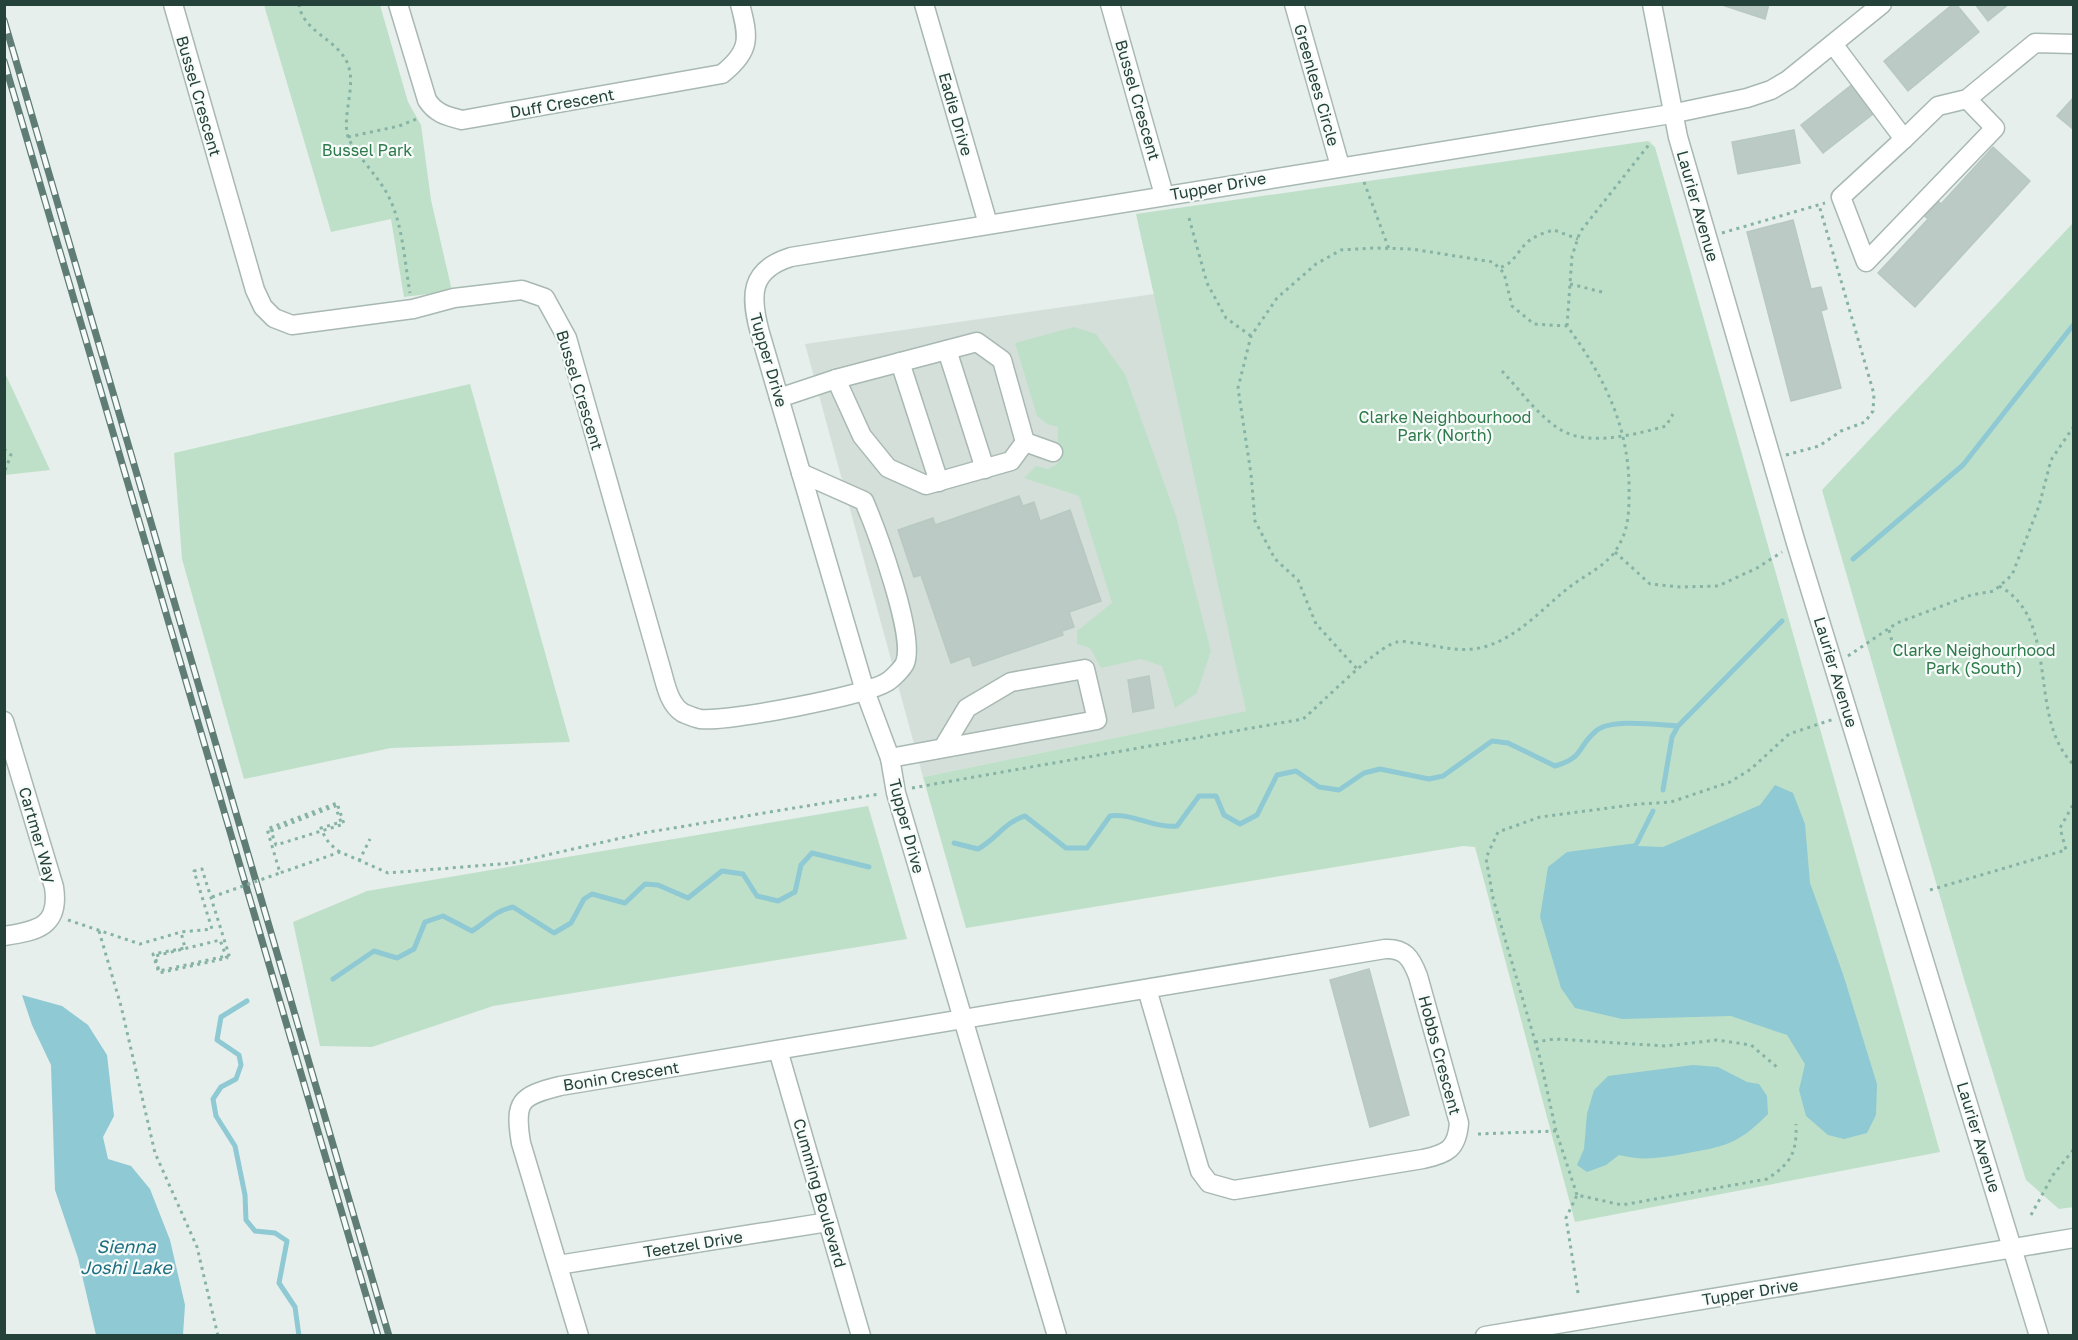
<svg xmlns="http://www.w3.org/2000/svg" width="2078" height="1340" font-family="'Golos Text',sans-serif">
<rect width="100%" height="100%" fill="#e6efeb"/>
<polygon fill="#d4dfda" points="1154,294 1247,711 923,777 805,344"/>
<g fill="#bfe0c8">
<polygon points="264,5 380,5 408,102 421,125 431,200 452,291 404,297 391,219 331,232"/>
<polygon points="1648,141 1655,147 1940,1152 1575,1222 1475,847 1463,846 966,928 923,777 1246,711 1136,214"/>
<polygon points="2073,223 2074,1207 2059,1209 2026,1180 1964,979 1822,490"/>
<polygon points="1074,327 1096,334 1125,374 1176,516 1211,651 1197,693 1175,708 1162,666 1141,659 1101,668 1090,648 1077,644 1077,631 1112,603 1079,496 1024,478 1036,466 1048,469 1057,464 1058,427 1047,424 1037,416 1015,343"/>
<polygon points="4,373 5,373 50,470 5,475"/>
<polygon points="470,384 570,742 391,748 244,779 182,559 174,453"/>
<polygon points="868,806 907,939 493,1006 372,1047 320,1046 293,922 367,891"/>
</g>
<g fill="#8ec9d4">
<polygon points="1775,785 1793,793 1805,824 1810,883 1843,974 1877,1084 1876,1115 1867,1133 1844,1139 1828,1135 1806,1116 1799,1090 1805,1064 1787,1035 1731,1016 1622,1019 1575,1008 1561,988 1540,917 1548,867 1567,852 1637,843 1638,846 1663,847 1760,805"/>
<polygon points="22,995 62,1006 88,1025 107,1055 114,1116 103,1137 108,1159 131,1166 150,1189 170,1240 185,1305 183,1335 96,1335 78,1258 55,1190 51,1065 32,1025"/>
<path d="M 1693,1065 L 1718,1067 L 1747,1082 L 1759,1084 L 1767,1096 L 1768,1114 C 1736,1146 1725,1146 1683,1154 C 1660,1158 1642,1161 1619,1155 L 1606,1165 L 1587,1172 L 1577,1165 L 1584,1149 L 1587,1114 L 1594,1090 L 1608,1076 Z"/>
</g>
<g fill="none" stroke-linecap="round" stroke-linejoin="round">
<g stroke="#8ec9d4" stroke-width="5">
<polyline points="1853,559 1963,465 2074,324"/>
<polyline points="1663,790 1672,737 1678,726 1782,621"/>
<path d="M 954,843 L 978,849 C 996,839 1005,822 1025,816 L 1066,848 L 1087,848 L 1110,816 C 1134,813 1151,828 1177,826 L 1199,796 L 1216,796 L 1224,815 L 1240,824 L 1257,815 L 1277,775 L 1296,771 L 1319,787 L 1339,790 L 1364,773 L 1380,769 L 1429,779 L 1443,776 L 1492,741 L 1508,743 L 1555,766 C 1585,757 1576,748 1596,731 C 1611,718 1658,725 1678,726"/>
<polyline points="1637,843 1653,811"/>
<path d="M 333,979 L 374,951 L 397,958 L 414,949 L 425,922 L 443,916 L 472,931 C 490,920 492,912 513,907 L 554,933 L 571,923 L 584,899 L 592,894 L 625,903 L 645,884 L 658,885 L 688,898 L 722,871 L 743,874 L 757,896 L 778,901 L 795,892 L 801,865 L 812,853 L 869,867"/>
<polyline points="247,1001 221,1017 217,1040 239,1055 241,1065 236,1079 221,1087 213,1099 216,1116 235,1146 245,1195 246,1220 255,1231 275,1233 287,1241 279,1283 295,1307 299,1336"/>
</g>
</g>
<g fill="#bbcac4" stroke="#b8c9c2" stroke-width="1.5">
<polygon points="1719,4 1769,4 1765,19"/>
<polygon points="1953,4 1956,4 1979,32 1908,91 1884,61"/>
<polygon points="1975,4 2009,4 1988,21"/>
<polygon points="1854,83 1877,111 1823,153 1801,125"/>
<polygon points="2074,97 2074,130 2057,116"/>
<polygon points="1794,130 1800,163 1738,174 1732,142"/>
<polygon points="1993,147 2030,181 1915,307 1878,273 1928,219 1920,212 1934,197 1941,204"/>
<polygon points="1793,220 1811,289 1821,287 1827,309 1821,311 1841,388 1791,401 1747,232"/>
<polygon points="1019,496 1023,506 1034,502 1040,521 1070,510 1101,601 1069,612 1074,627 1062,631 1063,635 973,666 970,656 951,663 921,575 914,577 898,530 933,518 935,525"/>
<polygon points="1149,676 1154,708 1133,712 1128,680"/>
<polygon points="1369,969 1409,1115 1370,1127 1330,980"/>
</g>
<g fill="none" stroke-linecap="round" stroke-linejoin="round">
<g stroke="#a8b8b2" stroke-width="21">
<g id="minor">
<path d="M 173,4 L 255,290 L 263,307 L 274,318 L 292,325 L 413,309 L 454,298 L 522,290 L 545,298 L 567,338 L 660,665 C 665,681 668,704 683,713 C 688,715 695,718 700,719 C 727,722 865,696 887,682 C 892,679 903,668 905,663 C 916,636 876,529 864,501 L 801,473"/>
<path d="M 398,4 L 427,100 C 436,114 447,116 462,120 L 722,74 C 751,51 749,38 740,4"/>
<polyline points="924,4 988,224"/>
<polyline points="1110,4 1164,195"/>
<polyline points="1294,4 1340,166"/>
<polyline points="1652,4 1678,137 1796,543 2039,1336"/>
<polyline points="1833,44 1904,139 1938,106 1967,99 2035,43 2074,44"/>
<polyline points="1904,139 1841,197 1866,262 1995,128 1967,99"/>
<polyline points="947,350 985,469"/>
<polyline points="900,362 939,482"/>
<polyline points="836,379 862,436 888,468 926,485 1011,461 1025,442"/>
<polyline points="779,398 836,379 977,342 1002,360 1025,442 1053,452"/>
<path d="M 4,721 L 54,887 C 60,926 38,931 4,936"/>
<polyline points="890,758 1097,720 1085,669 1011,682 967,708 943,748"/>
<polyline points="778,1050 861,1336"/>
<polyline points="558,1265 828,1222"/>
<path d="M 579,1336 L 521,1143 C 514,1101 520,1096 560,1086 L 1385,949 C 1405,948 1411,958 1418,976 L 1459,1123 C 1457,1149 1447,1154 1423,1159 L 1234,1190 L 1209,1183 L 1200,1171 L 1147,989"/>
<path d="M 1057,1336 L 896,793 L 890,758 L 865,691 L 760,333 C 750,296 749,270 791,257 L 1671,114 L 1747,98 L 1771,90 L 1788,80 L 1882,4"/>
<polyline points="1485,1336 2074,1238"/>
</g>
</g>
<g stroke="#86b3a5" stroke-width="3" stroke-dasharray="3 4.5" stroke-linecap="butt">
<path d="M 299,4 C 302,33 342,40 349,68 C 355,89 342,116 348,137 C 352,149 377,176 385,190 C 403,220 404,259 410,293"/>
<polyline points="348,137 399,126 419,118"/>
<polyline points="1364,182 1389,249"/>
<polyline points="1189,218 1207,283 1226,318 1251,336"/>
<polyline points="1722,233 1825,203"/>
<path d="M 1501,267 C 1514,264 1519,248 1530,240 C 1537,235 1546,232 1554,230 L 1578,239"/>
<polyline points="1570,284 1606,293"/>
<polyline points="1567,326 1572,256 1580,232 1651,142"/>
<path d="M 1502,371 C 1520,390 1538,416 1561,430 C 1590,447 1637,434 1666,426 L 1673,414"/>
<polyline points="4,449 11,455 4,473"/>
<polyline points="1786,455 1819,446 1841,431 1865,422 1873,411 1874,394 1819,205"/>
<polyline points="1615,552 1650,584 1681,587 1718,586 1757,568 1782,552"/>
<path d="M 1999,586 C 2062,620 2026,719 2074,765"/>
<polyline points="1889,630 1896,657"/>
<polyline points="1848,656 1897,623 1971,595 1994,591 2012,575 2039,506 2051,460 2074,426"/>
<path d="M 912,788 L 1303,719 C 1322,703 1377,646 1397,642 C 1402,640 1410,643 1415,643 C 1440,646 1462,654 1487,646 C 1519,636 1542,609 1567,589 C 1583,576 1601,569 1614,553 C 1627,535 1629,518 1629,497 C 1631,431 1606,379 1567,326 L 1534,324 L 1512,306 L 1504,273 L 1493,262 L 1412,249 L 1373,248 L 1341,250 L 1316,264 L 1277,298 L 1251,336 L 1238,388 L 1251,474 L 1255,521 L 1275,559 L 1298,580 L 1316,624 L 1358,670"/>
<path d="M 340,852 C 330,845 325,839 321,828 L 341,822 L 335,806 L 271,831 L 276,845 L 344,824 L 337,803 L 267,829 L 280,873 L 340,852 L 388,873 L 512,863 L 643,833 L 879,794"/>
<polyline points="359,861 370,839"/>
<polyline points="1930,890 2066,850 2060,828 2074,803"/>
<polyline points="68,920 140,944 181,932 212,929 194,871 202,869 229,955 226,956 159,971 155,956 220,940 226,956 227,958 159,973 153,954 185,948 181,932"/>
<polyline points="99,931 121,1006 155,1153 197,1247 218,1336"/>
<polyline points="1535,1042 1555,1039 1665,1046 1717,1040 1751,1045 1778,1068"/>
<polyline points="1478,1134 1556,1131"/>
<polyline points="1577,1195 1556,1131 1540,1058 1493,898 1486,858 1498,832 1540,817 1639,804 1671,802 1730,782 1751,769 1789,734 1834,719"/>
<polyline points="2031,1215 2053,1175 2074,1149"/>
<path d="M 1578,1293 L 1566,1218 L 1577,1195 L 1622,1205 L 1767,1179 C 1791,1163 1797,1153 1796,1124"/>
</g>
<use href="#minor" stroke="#fff" stroke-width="18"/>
<g stroke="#5f7d75" stroke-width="7">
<g id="rail">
<polyline points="4,20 389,1336"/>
<polyline points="4,61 378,1336"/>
</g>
</g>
<use href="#rail" stroke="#f7fbf9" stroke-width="4.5" stroke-dasharray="14" stroke-linecap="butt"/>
<polyline stroke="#86b3a5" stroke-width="3" stroke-dasharray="3 4.5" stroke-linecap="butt" points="212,897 280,873"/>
</g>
<g text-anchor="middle" stroke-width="4.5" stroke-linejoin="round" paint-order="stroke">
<g font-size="16" fill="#24423a" stroke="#f7fbf9">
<text transform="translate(1317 85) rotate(74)" y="6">Greenlees Circle</text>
<text transform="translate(199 96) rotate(74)" y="6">Bussel Crescent</text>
<text transform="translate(1138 100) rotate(74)" y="6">Bussel Crescent</text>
<text transform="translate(562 103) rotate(-10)" y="6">Duff Crescent</text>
<text transform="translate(956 114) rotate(74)" y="6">Eadie Drive</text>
<text transform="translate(1218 186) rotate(-10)" y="6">Tupper Drive</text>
<text transform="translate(1698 206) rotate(74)" y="6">Laurier Avenue</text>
<text transform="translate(769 360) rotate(74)" y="6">Tupper Drive</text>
<text transform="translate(580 390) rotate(73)" y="6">Bussel Crescent</text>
<text transform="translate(1836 672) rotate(73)" y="6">Laurier Avenue</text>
<text transform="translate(907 826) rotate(75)" y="6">Tupper Drive</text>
<text transform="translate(38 835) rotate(74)" y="6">Cartmer Way</text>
<text transform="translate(1440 1055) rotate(75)" y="6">Hobbs Crescent</text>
<text transform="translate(621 1076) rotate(-9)" y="6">Bonin Crescent</text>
<text transform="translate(1979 1137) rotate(73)" y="6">Laurier Avenue</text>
<text transform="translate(820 1193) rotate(74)" y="6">Cumming Boulevard</text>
<text transform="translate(693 1244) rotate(-9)" y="6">Teetzel Drive</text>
<text transform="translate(1750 1292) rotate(-9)" y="6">Tupper Drive</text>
</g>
<g font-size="16" fill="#2d7a4b" stroke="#f7fbf9">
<text x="367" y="156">Bussel Park</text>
<text x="1445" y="423">Clarke Neighbourhood<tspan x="1445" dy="18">Park (North)</tspan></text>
<text x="1974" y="656">Clarke Neighourhood<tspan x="1974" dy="18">Park (South)</tspan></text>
</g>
<g font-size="18" font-style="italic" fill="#1c6f80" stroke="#f7fbf9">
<text x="126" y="1253">Sienna<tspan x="126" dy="21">Joshi Lake</tspan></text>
</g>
</g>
<rect width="2078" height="1340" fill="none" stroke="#24423a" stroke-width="12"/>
</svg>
